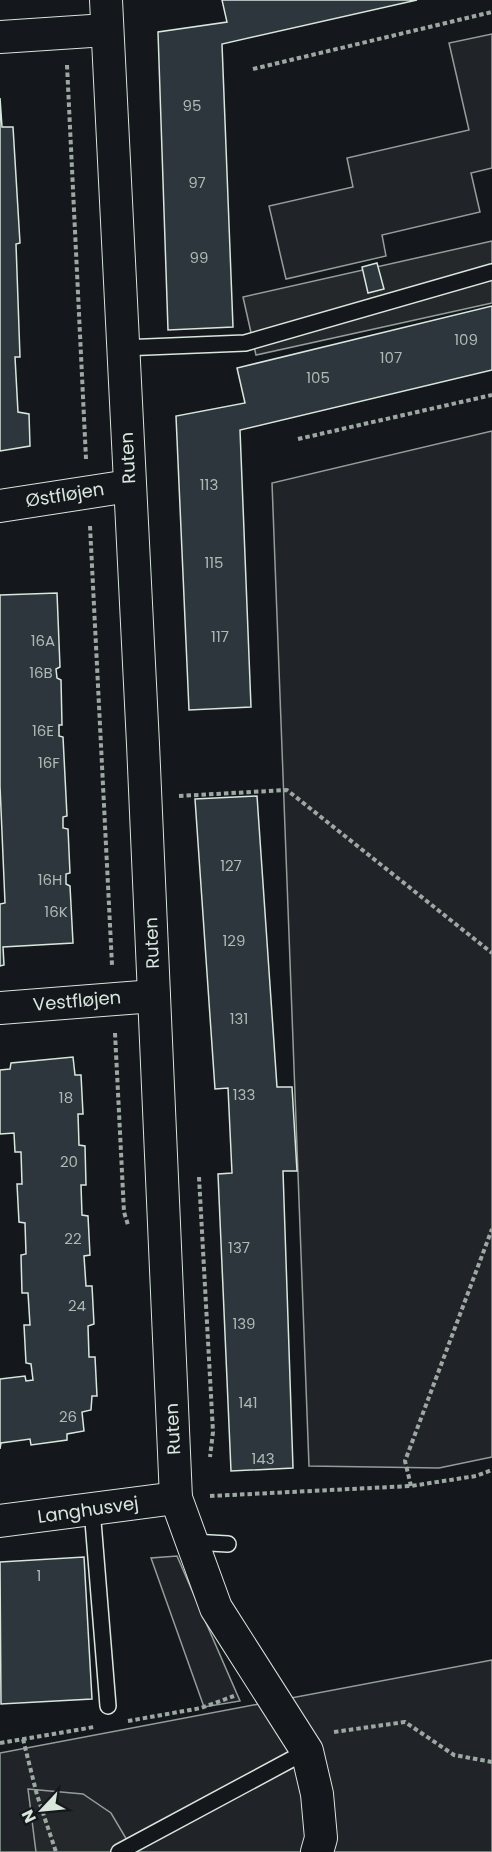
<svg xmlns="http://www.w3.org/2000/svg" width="492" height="1852" font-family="Poppins,sans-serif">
<rect width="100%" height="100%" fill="#14181c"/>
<g fill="#202428" stroke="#939e99" stroke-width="1.5">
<polygon points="492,34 492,168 471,173 480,212 382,235 386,256 286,279 269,206 353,187 347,158 469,130 449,43"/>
<polygon points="492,431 492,1457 439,1468 309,1466 272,483"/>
<polygon points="177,1556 240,1701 204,1707 151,1558"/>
<polygon points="492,1660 492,1852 0,1852 0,1753"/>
</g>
<g fill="#24282b" stroke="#939e99" stroke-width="1.5">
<polygon points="492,241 492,303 256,355 243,297"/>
<polygon points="28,1789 83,1794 111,1813 134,1852 36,1852"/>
</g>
<g fill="#2c363c" stroke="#d8e6dc" stroke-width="1.5">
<polygon points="222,0 417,0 222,44 233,327 168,330 158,32 227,22"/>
<polygon points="0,98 2,127 13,127 20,243 16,244 20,357 15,357 18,412 29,414 30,446 0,451"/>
<polygon points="377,263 384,289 368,293 362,267"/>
<polygon points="492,306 492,370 240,430 251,707 189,710 176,416 245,403 237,368"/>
<polygon points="57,593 60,667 56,669 57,678 61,680 62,725 59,725 59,736 63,737 67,816 63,817 63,828 68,829 70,873 66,874 66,884 70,886 73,943 3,947 4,965 0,966 0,904 5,903 0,786 0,595"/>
<polygon points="257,796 277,1087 292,1087 297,1171 283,1171 293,1468 231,1471 218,1174 232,1173 228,1088 215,1089 195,799"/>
<polygon points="73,1057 75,1075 81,1075 83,1114 78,1114 79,1145 85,1146 86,1185 81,1185 82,1215 88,1216 90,1255 84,1256 86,1286 92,1286 94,1324 88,1326 89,1357 95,1357 97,1396 92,1396 91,1410 82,1412 84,1431 67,1434 67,1440 31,1445 30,1439 1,1443 0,1449 0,1379 25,1376 26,1381 33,1380 31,1364 26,1363 24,1325 30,1325 28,1293 22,1293 21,1255 26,1254 25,1223 19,1222 17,1184 22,1184 21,1152 15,1152 14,1133 0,1134 0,1070 10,1069 11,1063"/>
<polygon points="84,1557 92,1699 1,1704 0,1562"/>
</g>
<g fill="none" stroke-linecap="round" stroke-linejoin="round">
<g stroke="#d8e6dc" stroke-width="18">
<g id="lane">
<polyline points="122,348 245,343 492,272"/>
<polyline points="92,1509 108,1706"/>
<polyline points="192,1542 228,1544"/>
<polyline points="119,1852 307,1751"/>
</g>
</g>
<g stroke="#d8e6dc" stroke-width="34">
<g id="street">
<polyline points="106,0 143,744 176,1498 216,1608 307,1751 317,1794 321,1838 317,1852"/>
<polyline points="0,37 106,30"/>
<polyline points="0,506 129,486"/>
<polyline points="0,1008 154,996"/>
<polyline points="0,1521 176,1498"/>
</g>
</g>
<g stroke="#9da8a2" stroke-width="4" stroke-dasharray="4.5 3" stroke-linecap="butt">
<polyline points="67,65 86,459"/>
<polyline points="253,69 492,12"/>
<polyline points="298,439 492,395"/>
<polyline points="90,526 112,965"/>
<polyline points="179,796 287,790 492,953"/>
<polyline points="115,1033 124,1212 128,1225"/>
<polyline points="199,1177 213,1432 210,1457"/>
<polyline points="411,1486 405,1461 492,1229"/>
<polyline points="210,1496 411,1486 476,1476 492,1470"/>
<polyline points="128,1721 201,1708 234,1696"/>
<polyline points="334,1732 405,1722 454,1755 492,1762"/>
<polyline points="23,1739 37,1795 56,1852"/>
<polyline points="0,1743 94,1727"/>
</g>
<use href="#lane" stroke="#14181c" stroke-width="15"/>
<use href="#street" stroke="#14181c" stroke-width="32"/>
</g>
<g text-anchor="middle" stroke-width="4.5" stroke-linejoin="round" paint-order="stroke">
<g font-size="15" fill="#adbab4">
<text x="192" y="111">95</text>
<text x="197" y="188">97</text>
<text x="199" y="263">99</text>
<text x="466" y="345">109</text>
<text x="391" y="363">107</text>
<text x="318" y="383">105</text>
<text x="209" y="490">113</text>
<text x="214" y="568">115</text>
<text x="220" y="642">117</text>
<text x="43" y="646">16A</text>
<text x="41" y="678">16B</text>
<text x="43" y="736">16E</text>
<text x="49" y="768">16F</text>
<text x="231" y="871">127</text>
<text x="50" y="885">16H</text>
<text x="56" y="917">16K</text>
<text x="234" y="946">129</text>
<text x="239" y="1024">131</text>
<text x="244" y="1100">133</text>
<text x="66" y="1103">18</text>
<text x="69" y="1167">20</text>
<text x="73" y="1244">22</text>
<text x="239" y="1253">137</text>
<text x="77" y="1311">24</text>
<text x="244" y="1329">139</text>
<text x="248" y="1408">141</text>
<text x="68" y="1422">26</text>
<text x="263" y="1464">143</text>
<text x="39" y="1581">1</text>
</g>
<g font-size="18" fill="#d8e6dc" stroke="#14181c">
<text transform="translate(128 458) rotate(-93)" y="6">Ruten</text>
<text transform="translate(65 495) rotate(-9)" y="6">Østfløjen</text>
<text transform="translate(152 943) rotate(-92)" y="6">Ruten</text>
<text transform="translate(77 1001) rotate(-5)" y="6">Vestfløjen</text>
<text transform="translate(173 1429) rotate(-93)" y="6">Ruten</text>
<text transform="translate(88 1510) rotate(-8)" y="6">Langhusvej</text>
</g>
</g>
<g transform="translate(42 1810) rotate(244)" stroke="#14181c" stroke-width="4.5" paint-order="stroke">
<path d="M0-4.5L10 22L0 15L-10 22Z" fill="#d8e6dc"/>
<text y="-9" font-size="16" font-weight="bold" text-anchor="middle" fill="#d8e6dc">N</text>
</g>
</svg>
